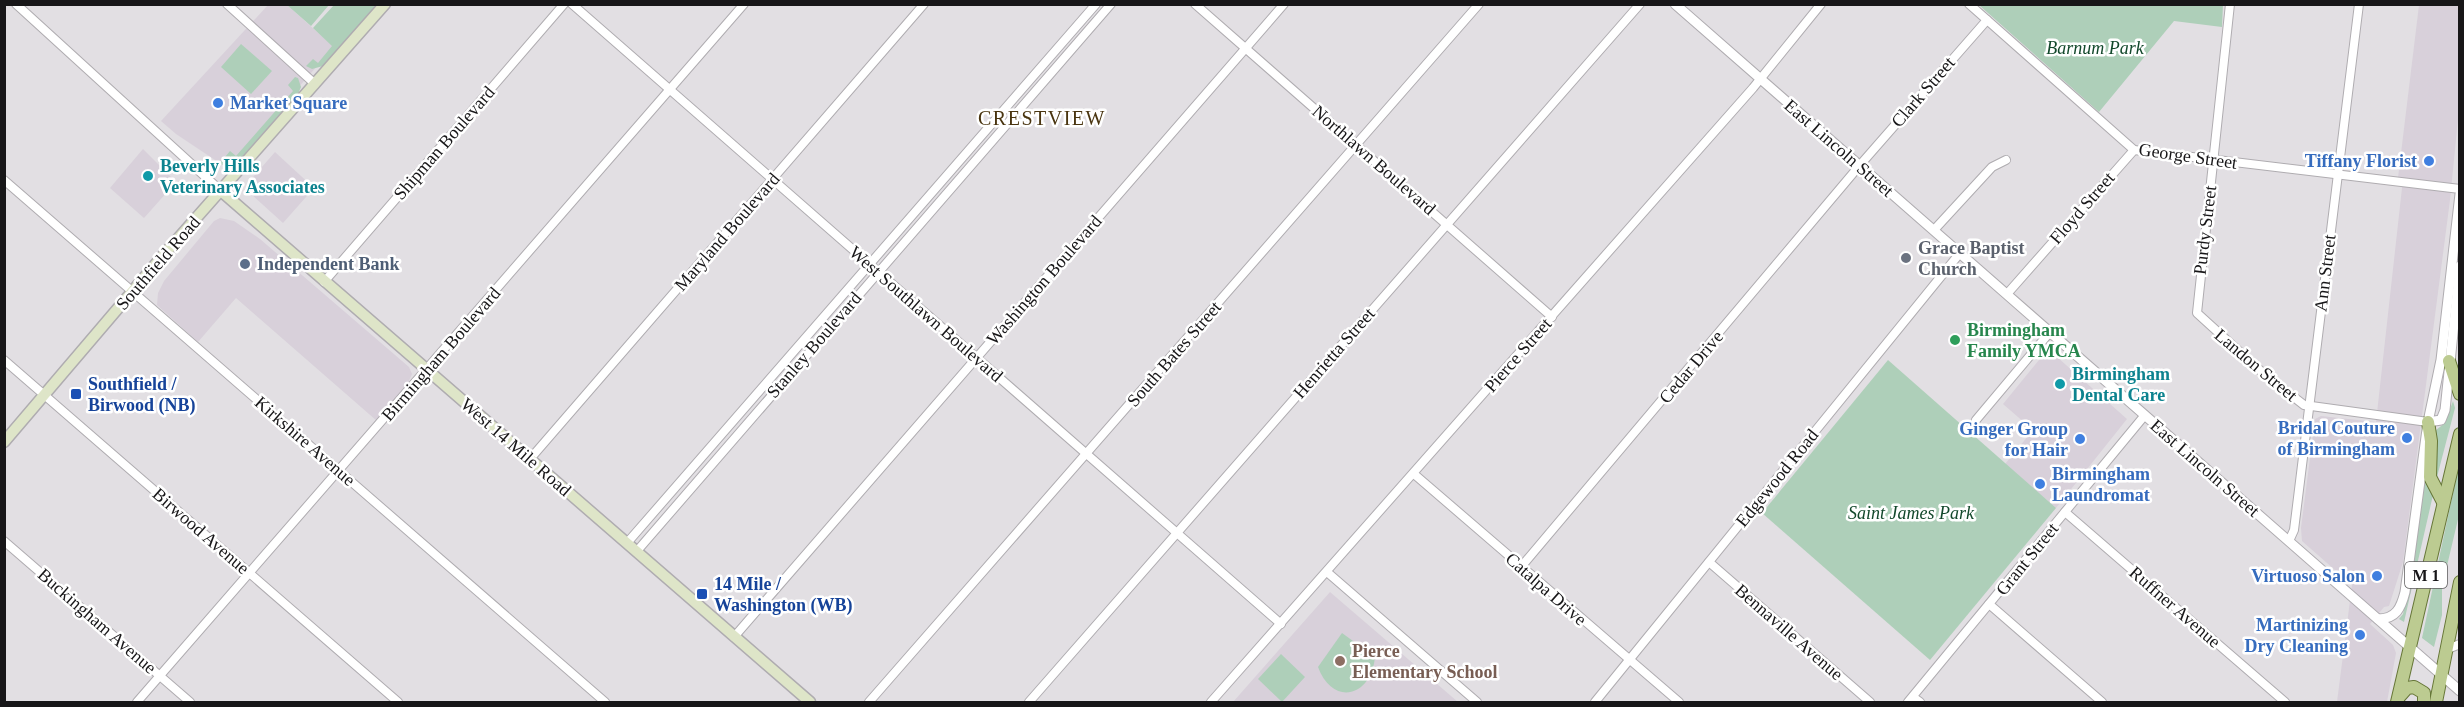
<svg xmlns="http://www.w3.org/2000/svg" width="2464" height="707" font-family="'Times New Roman',serif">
<rect width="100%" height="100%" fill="#e2dfe3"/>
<g fill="#d8d0da">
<polygon points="268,5 287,5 334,47 227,168 176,134 161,121"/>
<polygon points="2419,5 2459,5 2459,109 2450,200 2403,562 2389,606 2384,607 2370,624 2393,645 2396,653 2387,702 2337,702 2352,585 2302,541 2301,528 2315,419 2321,416 2376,422 2403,179 2398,178"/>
<polygon points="143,149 176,182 144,218 110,188"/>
<polygon points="275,152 314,188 283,223 251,194 247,184"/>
<polygon points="220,218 234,221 260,239 409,367 412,374 408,383 377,421 236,298 198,342 157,305 158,293 164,281 214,221"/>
<polygon points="2048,349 2127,419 2056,508 2005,464 2033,430 2003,404"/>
<polygon points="1330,592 1458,702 1233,702"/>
</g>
<g fill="#aecfb9">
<polygon points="2223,4 2222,27 2174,21 2099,112 1979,5"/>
<polygon points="287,5 329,5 311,26"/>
<polygon points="334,5 379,5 323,66 312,69 306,66 313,59 318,63 332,46 313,28"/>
<polygon points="241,44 272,71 251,94 221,67"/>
<polygon points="295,77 298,78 301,87 298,94 234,166 229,169 220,163 230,151 236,156 293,91 288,85"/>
<polygon points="1888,360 2056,508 1930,660 1762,513"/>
<polygon points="2453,401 2455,408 2437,477 2433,473 2436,430 2445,423"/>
<polygon points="2459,465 2459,515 2442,587 2442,615 2434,647 2422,638"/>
<polygon points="2425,480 2433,495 2404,622 2399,619 2403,614 2411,578"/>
<path d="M 1342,633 L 1375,657 C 1371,697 1333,707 1318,667 Z"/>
<polygon points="1281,654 1305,677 1282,702 1258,679"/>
</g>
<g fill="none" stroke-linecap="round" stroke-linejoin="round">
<g stroke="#afacb0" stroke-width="10">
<g id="minor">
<polyline points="16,4 221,191"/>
<polyline points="227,4 315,84"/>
<polyline points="572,4 1281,624"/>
<polyline points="1195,4 1552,317"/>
<polyline points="1969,4 2134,150 2460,189"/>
<polyline points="2230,4 2197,313 2264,374 2304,405 2428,422"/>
<polyline points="4,180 605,702"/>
<polyline points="1934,230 1992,167 2006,160"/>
<polyline points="324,282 564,4"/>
<polyline points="2007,294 2134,150"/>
<polyline points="4,360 398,702"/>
<polyline points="1976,420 2050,332"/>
<polyline points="530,459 924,4"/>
<polyline points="1414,474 1679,702"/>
<polyline points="2065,512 2285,702"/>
<polyline points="4,541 190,702"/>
<polyline points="2289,541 2294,530 2359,4"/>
<polyline points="627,543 1096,4"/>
<polyline points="637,551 1111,4"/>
<polyline points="1709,562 1870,702"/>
<polyline points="1521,567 1860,165 1987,20"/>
<polyline points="1327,572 1477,702"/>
<polyline points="1989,604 2102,702"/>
<polyline points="734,637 1284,4"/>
<polyline points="2445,650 2460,644"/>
<polyline points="1913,697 1920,702"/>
<polyline points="137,702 744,4"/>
<polyline points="869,702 1479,4"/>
<polyline points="1029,702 1640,4"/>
<polyline points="1211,702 1753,88 1821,4"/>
<polyline points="1595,702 1960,253"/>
<polyline points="1908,702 2145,415"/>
</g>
</g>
<g stroke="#afacb0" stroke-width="11">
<g id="tertiary">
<polyline points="1675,4 2460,691"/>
<polyline points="2428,422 2441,420 2445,410 2460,266"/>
<path d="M 2378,619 C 2396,619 2401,608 2405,592 L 2428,422 L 2441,360 L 2460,194"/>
</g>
</g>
<g stroke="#afacb0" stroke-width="13">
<g id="secondary">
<polyline points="221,191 810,702"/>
<polyline points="4,442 160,259 385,4"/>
</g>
</g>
<g stroke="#667637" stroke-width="14">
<g id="primary">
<polyline points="2449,361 2460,394"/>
<polyline points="2428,422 2431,441 2430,477 2443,502"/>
<polyline points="2399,697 2407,688 2414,687 2424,693 2424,702"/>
<polyline points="2397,702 2460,434"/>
<polyline points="2436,702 2460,582"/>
</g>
</g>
<use href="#minor" stroke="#fff" stroke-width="8"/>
<use href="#tertiary" stroke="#fff" stroke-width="9"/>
<use href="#secondary" stroke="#dee5c8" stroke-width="10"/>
<use href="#primary" stroke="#bccb91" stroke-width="12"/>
</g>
<g fill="#3f7fe0" stroke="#fff" stroke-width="2">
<circle cx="218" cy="103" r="6"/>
<circle cx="2429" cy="161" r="6"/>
<circle cx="2407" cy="438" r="6"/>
<circle cx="2080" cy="439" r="6"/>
<circle cx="2040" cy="484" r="6"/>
<circle cx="2377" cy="576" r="6"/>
<circle cx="2360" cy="635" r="6"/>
</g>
<g fill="#0f9aa8" stroke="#fff" stroke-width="2">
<circle cx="148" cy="176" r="6"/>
<circle cx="2060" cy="384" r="6"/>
</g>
<circle fill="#6b7280" stroke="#fff" stroke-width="2" cx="1906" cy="258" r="6"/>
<circle fill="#5c6f8a" stroke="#fff" stroke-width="2" cx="245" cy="264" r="6"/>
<circle fill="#2e9e5b" stroke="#fff" stroke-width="2" cx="1955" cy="340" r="6"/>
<g fill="#1a4fb4" stroke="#fff" stroke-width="2">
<rect x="70" y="388" width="12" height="12" rx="3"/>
<rect x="696" y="588" width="12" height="12" rx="3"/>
</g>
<circle fill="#8d6e63" stroke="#fff" stroke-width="2" cx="1340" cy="661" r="6"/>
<g text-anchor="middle" stroke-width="5" stroke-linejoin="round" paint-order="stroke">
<rect fill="#fff" stroke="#5d5c5d" stroke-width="1.5" x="2405" y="562" width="42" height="26" rx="4.5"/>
<g font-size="16" font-weight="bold" fill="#171618">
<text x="2426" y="581">M 1</text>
</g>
<g font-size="18" font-style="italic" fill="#12482b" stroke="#fff">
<text x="2095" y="54">Barnum Park</text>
<text x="1911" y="519">Saint James Park</text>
</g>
<g font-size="18" fill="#171618" stroke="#fff">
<text transform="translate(1923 92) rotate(-49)" y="6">Clark Street</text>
<text transform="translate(444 143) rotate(-49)" y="6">Shipman Boulevard</text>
<text transform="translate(1839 148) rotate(41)" y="6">East Lincoln Street</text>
<text transform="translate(2188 156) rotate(8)" y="6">George Street</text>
<text transform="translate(1374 160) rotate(41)" y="6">Northlawn Boulevard</text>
<text transform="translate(2082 208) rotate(-49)" y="6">Floyd Street</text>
<text transform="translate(2205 230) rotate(-83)" y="6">Purdy Street</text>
<text transform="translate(727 232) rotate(-49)" y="6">Maryland Boulevard</text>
<text transform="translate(158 263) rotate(-49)" y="6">Southfield Road</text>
<text transform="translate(2325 273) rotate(-83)" y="6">Ann Street</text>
<text transform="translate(1044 280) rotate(-49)" y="6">Washington Boulevard</text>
<text transform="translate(926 314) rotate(41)" y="6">West Southlawn Boulevard</text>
<text transform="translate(814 345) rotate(-49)" y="6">Stanley Boulevard</text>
<text transform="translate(1334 353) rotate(-49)" y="6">Henrietta Street</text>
<text transform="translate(441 354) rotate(-49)" y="6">Birmingham Boulevard</text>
<text transform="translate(1174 354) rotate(-49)" y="6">South Bates Street</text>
<text transform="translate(1518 355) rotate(-49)" y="6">Pierce Street</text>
<text transform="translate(2256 365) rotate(40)" y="6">Landon Street</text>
<text transform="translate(1691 367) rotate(-50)" y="6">Cedar Drive</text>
<text transform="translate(305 441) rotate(41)" y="6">Kirkshire Avenue</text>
<text transform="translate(516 447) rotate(41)" y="6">West 14 Mile Road</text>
<text transform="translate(2205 468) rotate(41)" y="6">East Lincoln Street</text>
<text transform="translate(1777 478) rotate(-51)" y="6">Edgewood Road</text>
<text transform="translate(201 531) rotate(41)" y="6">Birwood Avenue</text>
<text transform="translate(2027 559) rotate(-51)" y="6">Grant Street</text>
<text transform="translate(1546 589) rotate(41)" y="6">Catalpa Drive</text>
<text transform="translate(2175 607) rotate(41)" y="6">Ruffner Avenue</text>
<text transform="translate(97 621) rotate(41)" y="6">Buckingham Avenue</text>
<text transform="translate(1789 632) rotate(41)" y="6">Bennaville Avenue</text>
</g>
<g font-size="18" font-weight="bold" fill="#366cbe" stroke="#fff" text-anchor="end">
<text x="230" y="109" text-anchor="start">Market Square</text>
<text x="2417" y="167">Tiffany Florist</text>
<text x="2395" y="434">Bridal Couture<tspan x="2395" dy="21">of Birmingham</tspan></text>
<text x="2068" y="435">Ginger Group<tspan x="2068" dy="21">for Hair</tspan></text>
<text x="2052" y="480" text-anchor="start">Birmingham<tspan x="2052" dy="21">Laundromat</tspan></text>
<text x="2365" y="582">Virtuoso Salon</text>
<text x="2348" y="631">Martinizing<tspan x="2348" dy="21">Dry Cleaning</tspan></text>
</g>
<g font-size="18" font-weight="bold" fill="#0d838f" stroke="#fff" text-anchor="start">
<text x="160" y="172">Beverly Hills<tspan x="160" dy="21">Veterinary Associates</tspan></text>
<text x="2072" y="380">Birmingham<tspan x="2072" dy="21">Dental Care</tspan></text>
</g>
<g font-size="18" font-weight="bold" fill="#5b616d" stroke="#fff" text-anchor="start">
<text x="1918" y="254">Grace Baptist<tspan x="1918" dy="21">Church</tspan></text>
</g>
<g font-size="18" font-weight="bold" fill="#4e5e75" stroke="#fff" text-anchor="start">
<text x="257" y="270">Independent Bank</text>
</g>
<g font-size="18" font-weight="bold" fill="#27864d" stroke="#fff" text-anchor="start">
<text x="1967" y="336">Birmingham<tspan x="1967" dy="21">Family YMCA</tspan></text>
</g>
<g font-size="18" font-weight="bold" fill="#164399" stroke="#fff" text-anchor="start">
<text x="88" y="390">Southfield /<tspan x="88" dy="21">Birwood (NB)</tspan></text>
<text x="714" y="590">14 Mile /<tspan x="714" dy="21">Washington (WB)</tspan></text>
</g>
<g font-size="18" font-weight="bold" fill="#785e54" stroke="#fff" text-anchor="start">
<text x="1352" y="657">Pierce<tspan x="1352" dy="21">Elementary School</tspan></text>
</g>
<g font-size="20" letter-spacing="1.5" fill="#49340f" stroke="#fff">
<text x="1042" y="125">CRESTVIEW</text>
</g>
</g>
<rect width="2464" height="707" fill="none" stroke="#171618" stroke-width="12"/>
</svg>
